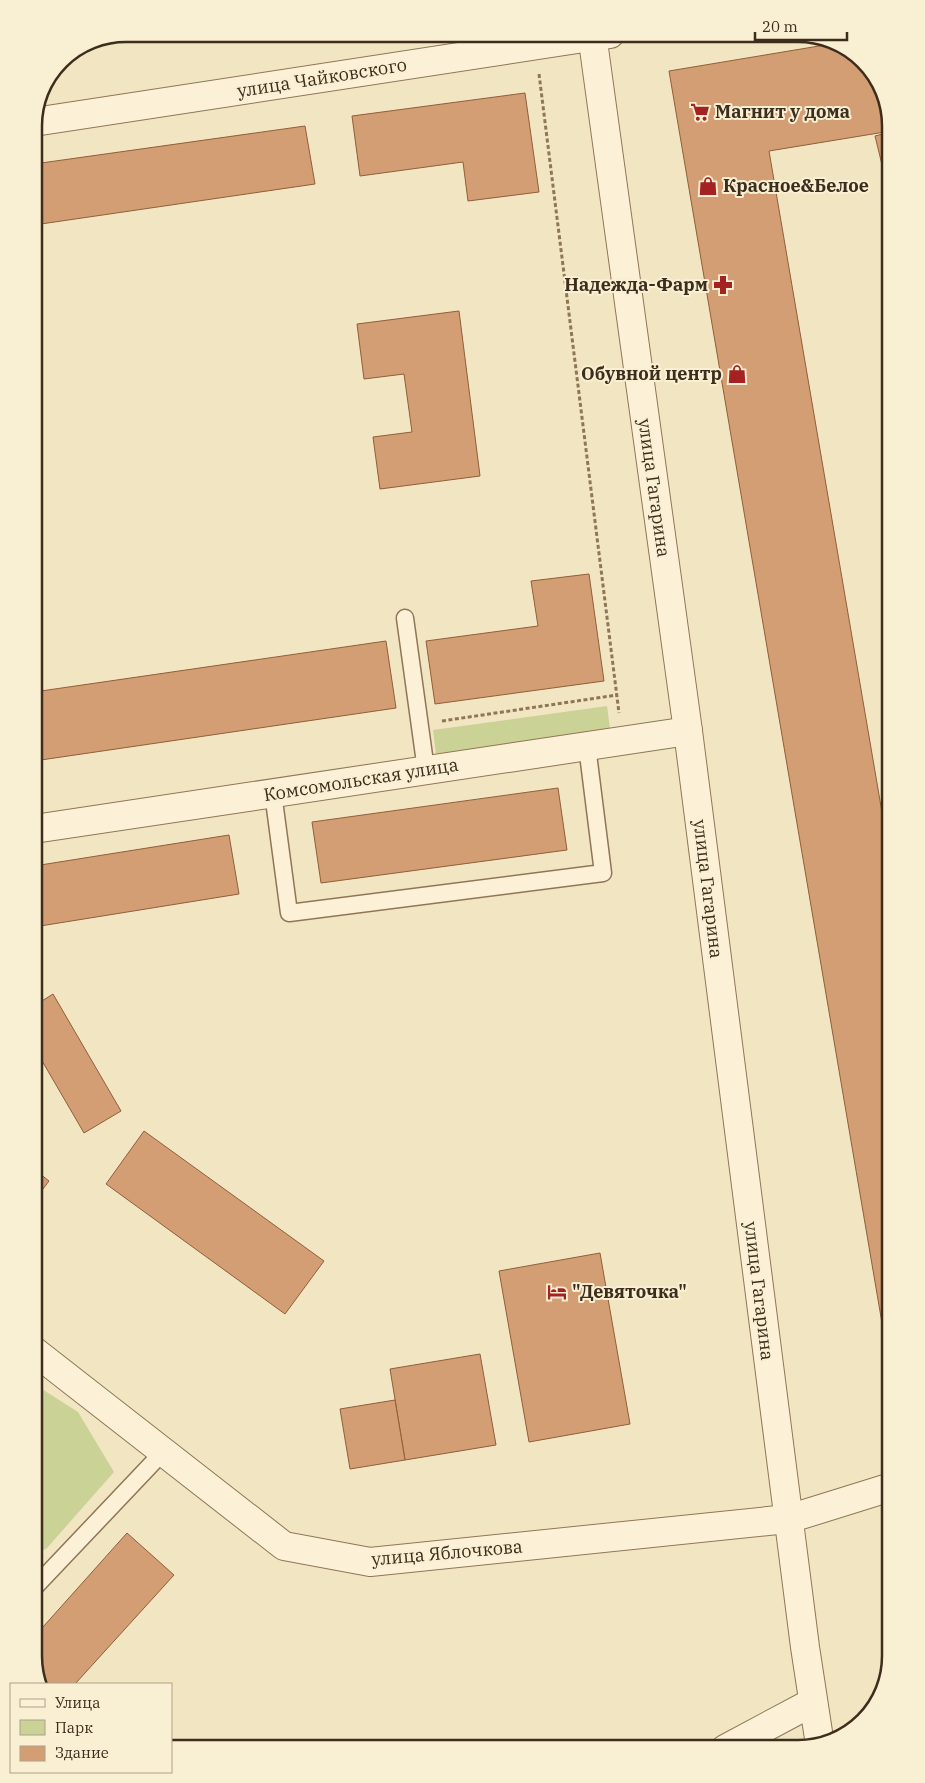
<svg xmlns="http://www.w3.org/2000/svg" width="925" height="1783" font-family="'IBM Plex Serif',serif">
<rect width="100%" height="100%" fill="#f2e5c2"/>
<g fill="#cad295">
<polygon points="607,706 610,729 436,754 433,730"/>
<polygon points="34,1384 78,1412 114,1472 47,1548 34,1556"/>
</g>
<g fill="#d49e74" stroke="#905e3a">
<polygon points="126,34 162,34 106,42 106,38"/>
<polygon points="831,44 855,53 884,91 891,131 769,151 891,865 891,1376 669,71"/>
<polygon points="525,93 539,192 468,201 463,162 360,176 352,116"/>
<polygon points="305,126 315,184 34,225 34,164"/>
<polygon points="891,132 891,171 884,173 875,136"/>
<polygon points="459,311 480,476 380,489 373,437 412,432 404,374 364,379 357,324"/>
<polygon points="589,574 604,681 435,704 426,641 538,626 531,581"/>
<polygon points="386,641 396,708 34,761 34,692"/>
<polygon points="558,788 567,850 321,883 312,822"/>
<polygon points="229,835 239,894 34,927 34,866"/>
<polygon points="53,994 121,1111 84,1133 34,1047 34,1006"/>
<polygon points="144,1131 324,1261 285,1314 106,1184"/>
<polygon points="34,1169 49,1181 34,1201"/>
<polygon points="600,1253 630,1424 529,1442 499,1271"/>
<polygon points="480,1354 496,1445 405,1460 390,1369"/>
<polygon points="395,1400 405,1460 350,1469 340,1409"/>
<polygon points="127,1533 174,1575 75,1684 39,1684 34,1656 34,1637"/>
</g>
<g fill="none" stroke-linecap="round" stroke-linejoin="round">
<g stroke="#8f7657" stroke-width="19">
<g id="service">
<polyline points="405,618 426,770"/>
<polyline points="273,793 289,913 603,873 587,746"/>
<polyline points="34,1588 163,1452"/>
</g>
</g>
<g stroke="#8f7657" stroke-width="30">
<g id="minor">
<polyline points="34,122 610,34"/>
<polyline points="34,829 688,731"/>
<polyline points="34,1351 284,1546 370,1562 788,1519 891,1487"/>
<polyline points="725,1749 813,1702"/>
</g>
</g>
<g stroke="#8f7657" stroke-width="30">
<polyline id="tertiary" points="592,34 688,731 805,1647 820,1745"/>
</g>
<g stroke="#8f7657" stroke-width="3" stroke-dasharray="4 2.5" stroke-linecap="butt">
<polyline points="539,74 619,713"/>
<polyline points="442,721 617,695"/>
</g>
<use href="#service" stroke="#fcf1d7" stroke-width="16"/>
<use href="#minor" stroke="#fcf1d7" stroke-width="28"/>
<use href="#tertiary" stroke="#fcf1d7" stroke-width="28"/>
</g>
<defs>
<g id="supermarket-bare" transform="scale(1.5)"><path d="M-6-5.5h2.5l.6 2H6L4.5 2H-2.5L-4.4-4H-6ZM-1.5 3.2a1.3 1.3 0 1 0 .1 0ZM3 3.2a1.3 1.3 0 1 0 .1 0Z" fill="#a42221" stroke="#f9efd3" stroke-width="2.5" paint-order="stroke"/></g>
<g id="shop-bare" transform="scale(1.5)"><path d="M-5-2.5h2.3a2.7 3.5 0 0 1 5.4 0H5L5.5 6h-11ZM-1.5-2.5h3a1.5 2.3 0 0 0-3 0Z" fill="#a42221" stroke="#f9efd3" stroke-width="2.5" paint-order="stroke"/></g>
<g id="pharmacy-bare" transform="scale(1.5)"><path d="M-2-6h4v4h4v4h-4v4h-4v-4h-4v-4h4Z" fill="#a42221" stroke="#f9efd3" stroke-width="2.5" paint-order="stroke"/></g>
<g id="hotel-bare" transform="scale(1.5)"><path d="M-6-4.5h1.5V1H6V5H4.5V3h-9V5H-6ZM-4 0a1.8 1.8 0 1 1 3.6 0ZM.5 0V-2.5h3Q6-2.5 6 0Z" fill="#a42221" stroke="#f9efd3" stroke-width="2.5" paint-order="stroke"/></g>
</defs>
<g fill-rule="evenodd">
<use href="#supermarket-bare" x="700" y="112"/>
<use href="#shop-bare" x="708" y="186"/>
<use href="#pharmacy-bare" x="723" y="285"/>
<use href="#shop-bare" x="737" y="374"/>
<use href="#hotel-bare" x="557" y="1292"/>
</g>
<g text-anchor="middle" stroke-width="4" stroke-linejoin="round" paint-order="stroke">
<g font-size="18" fill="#3d2d1d" stroke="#f9efd3">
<text transform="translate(322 78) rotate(-9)" y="6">улица Чайковского</text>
<text transform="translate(654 488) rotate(82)" y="6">улица Гагарина</text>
<text transform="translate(361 780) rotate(-9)" y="6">Комсомольская улица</text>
<text transform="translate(708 889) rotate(83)" y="6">улица Гагарина</text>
<text transform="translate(759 1291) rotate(83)" y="6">улица Гагарина</text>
<text transform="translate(447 1553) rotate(-5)" y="6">улица Яблочкова</text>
</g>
<g font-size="18" font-weight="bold" fill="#3d2d1d" stroke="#f9efd3" text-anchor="start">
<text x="715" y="118">Магнит у дома</text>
<text x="723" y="192">Красное&amp;Белое</text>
<text x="708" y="291" text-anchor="end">Надежда-Фарм</text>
<text x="722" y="380" text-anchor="end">Обувной центр</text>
<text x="572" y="1298">"Девяточка"</text>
</g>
</g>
<path d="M0 0H925V1783H0ZM126 42H798A84 84 0 0 1 882 126V1656A84 84 0 0 1 798 1740H126A84 84 0 0 1 42 1656V126A84 84 0 0 1 126 42Z" fill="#f9efd3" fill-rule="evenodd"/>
<path fill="none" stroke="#3d2d1d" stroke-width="2.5" d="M126 42H798A84 84 0 0 1 882 126V1656A84 84 0 0 1 798 1740H126A84 84 0 0 1 42 1656V126A84 84 0 0 1 126 42Z"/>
<rect x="10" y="1683" width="162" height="90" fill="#f9efd3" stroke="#aea18a"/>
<rect x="20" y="1699" width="25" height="8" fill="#fcf1d7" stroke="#aea18a"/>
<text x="55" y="1708" font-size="15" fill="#3d2d1d">Улица</text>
<rect x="20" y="1720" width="25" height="15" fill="#cad295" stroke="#aea18a"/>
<text x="55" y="1733" font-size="15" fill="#3d2d1d">Парк</text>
<rect x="20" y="1746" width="25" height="15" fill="#d49e74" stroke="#aea18a"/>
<text x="55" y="1758" font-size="15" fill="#3d2d1d">Здание</text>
<path d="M755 32v8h92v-8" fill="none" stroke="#3d2d1d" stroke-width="2.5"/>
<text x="762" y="32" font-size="15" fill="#3d2d1d" stroke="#f9efd3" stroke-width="4" paint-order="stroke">20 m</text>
</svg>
